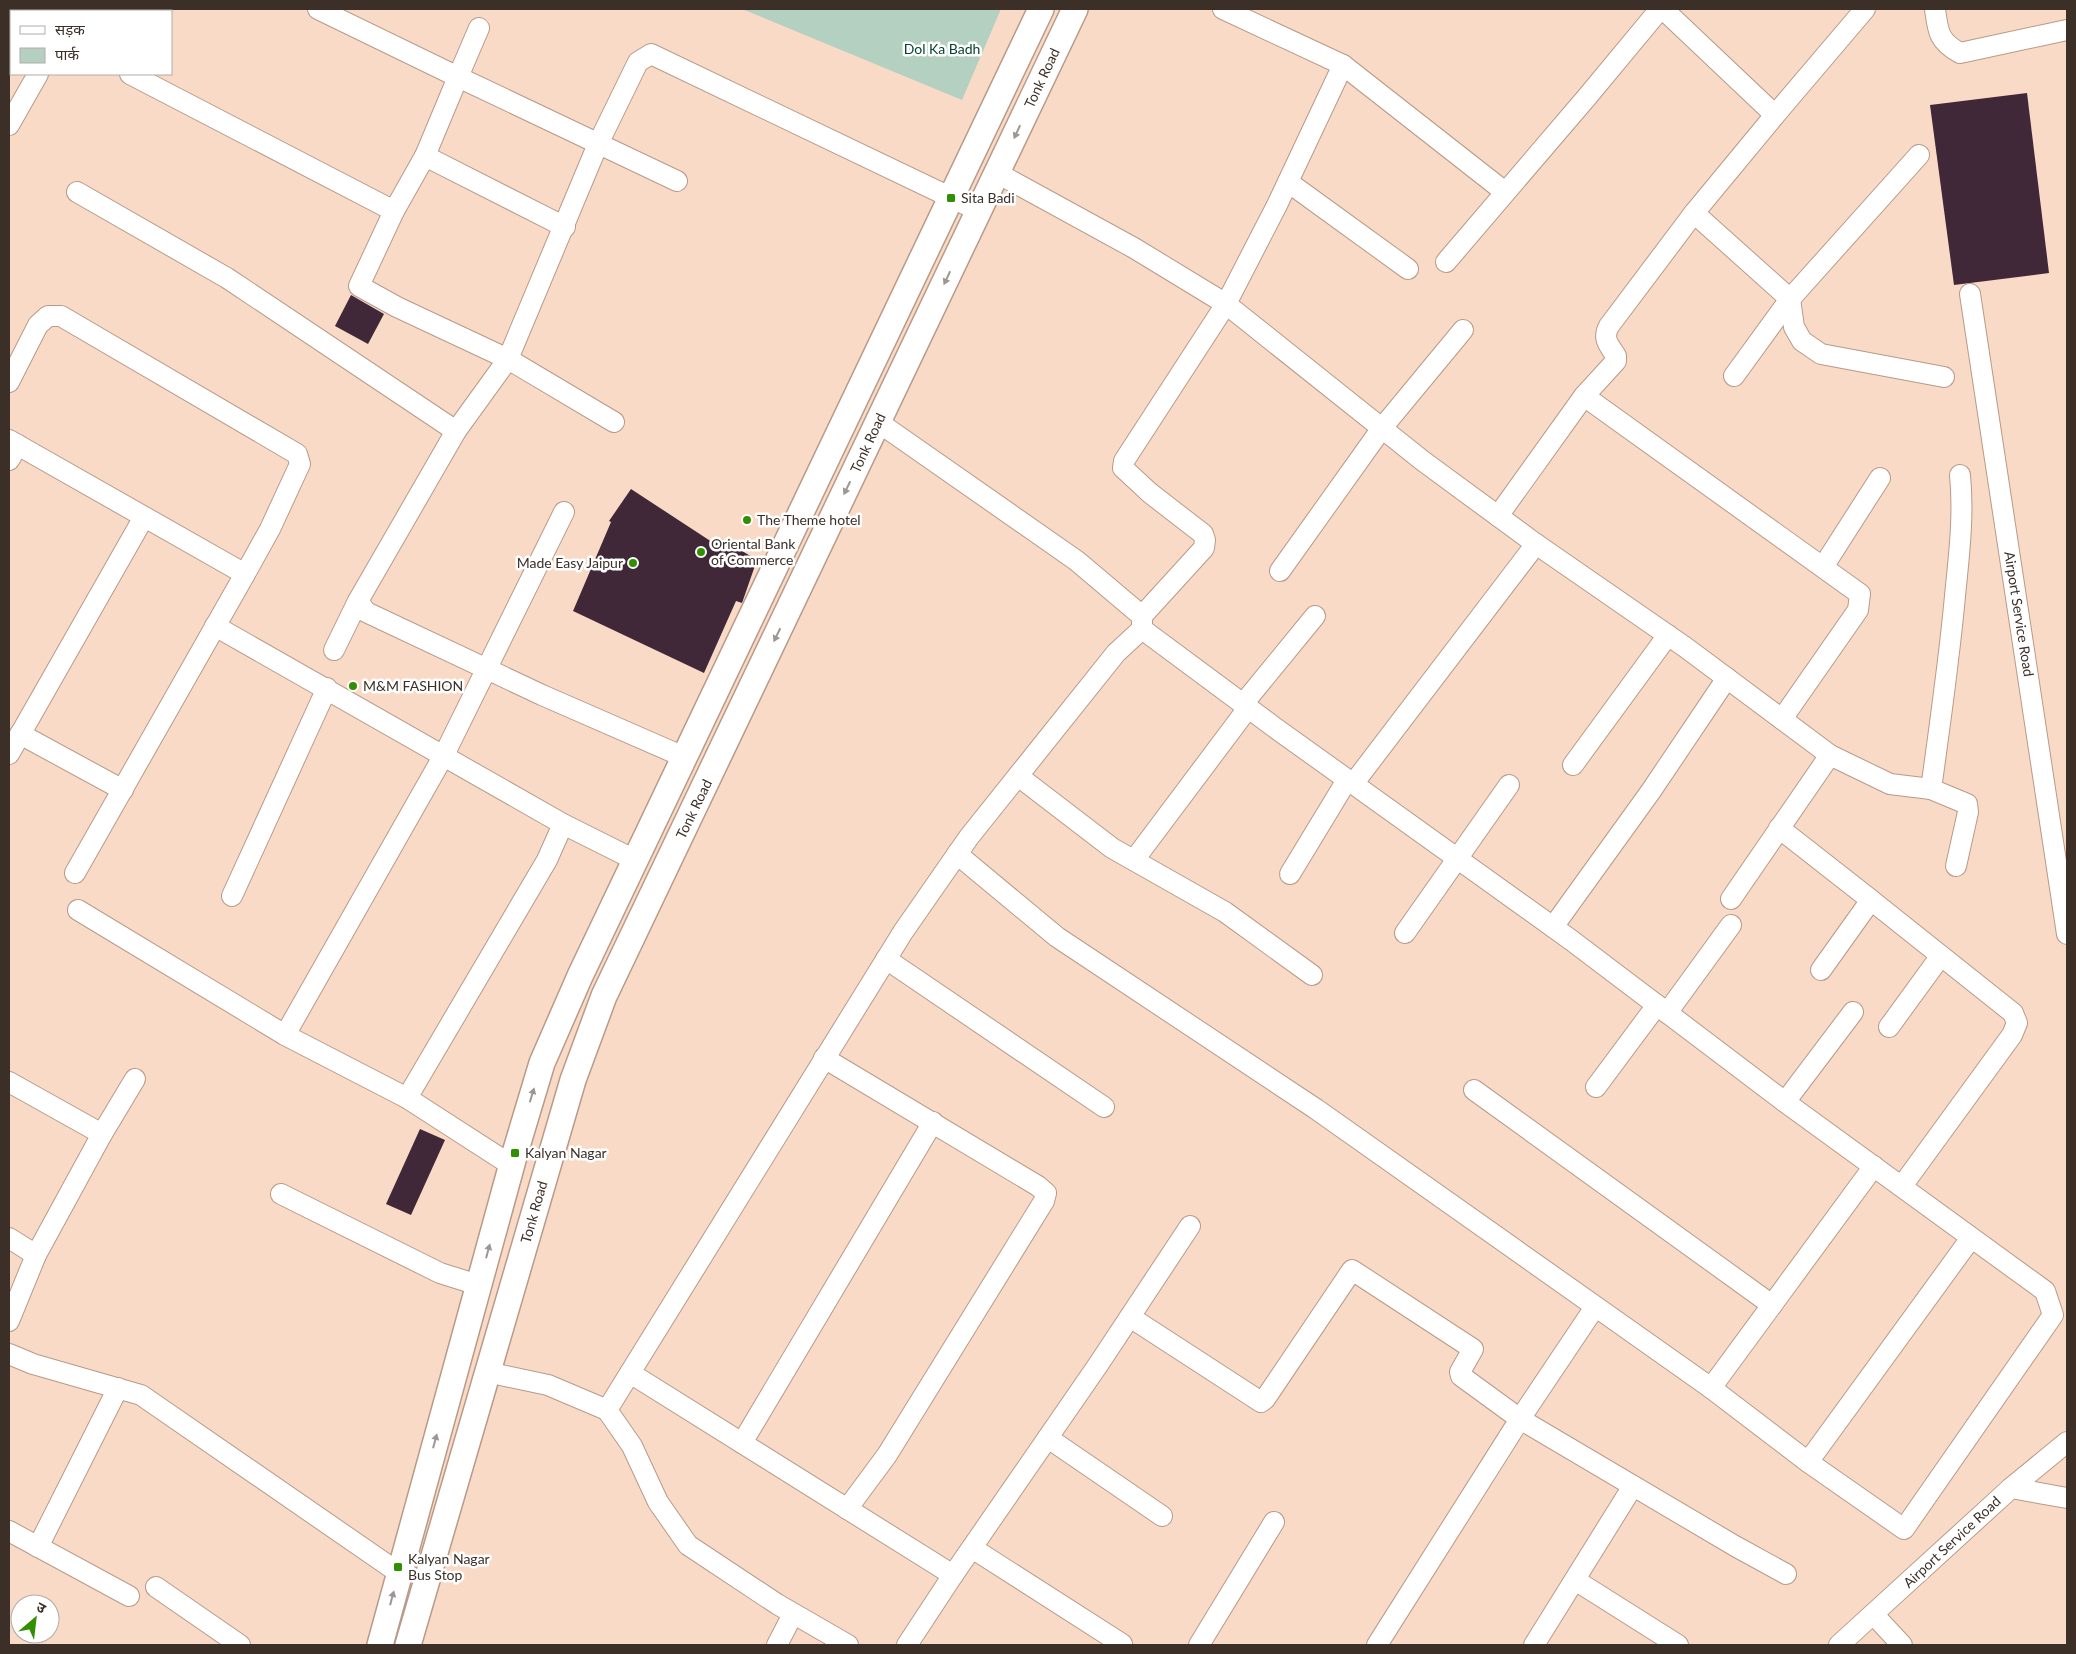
<svg xmlns="http://www.w3.org/2000/svg" width="2076" height="1654" font-family="Lato,'Noto Sans Devanagari',sans-serif">
<rect width="100%" height="100%" fill="#f9dac6"/>
<polygon fill="#b4d0c0" points="742,9 1001,9 962,100"/>
<g fill="#402839">
<polygon points="2027,93 2049,273 1954,285 1930,105"/>
<polygon points="351,295 384,314 368,344 335,326"/>
<polygon points="631,489 715,544 719,537 757,560 742,603 736,601 704,673 573,611 611,522 609,521"/>
<polygon points="420,1129 445,1140 411,1215 386,1204"/>
</g>
<g fill="none" stroke-linecap="round" stroke-linejoin="round">
<g stroke="#b89a88" stroke-width="22">
<g id="minor">
<polyline points="9,9 13,11"/>
<polyline points="1223,9 1343,65 1505,192"/>
<polyline points="1663,9 1775,115 1865,9"/>
<path d="M 1935,9 C 1938,31 1938,41 1960,53 L 2067,30"/>
<polyline points="71,11 73,9"/>
<polyline points="479,28 458,77 677,181"/>
<polyline points="130,74 394,211 425,156 458,77 318,9"/>
<polyline points="9,125 38,74"/>
<polyline points="425,156 565,227"/>
<polyline points="997,173 1134,248 1226,304 1277,205 1343,65"/>
<polyline points="1288,182 1408,269"/>
<polyline points="77,192 227,278 456,431 508,359 397,307 359,286 394,211"/>
<polyline points="1694,213 1790,299 1919,155"/>
<polyline points="1446,262 1587,97 1660,9"/>
<polyline points="1970,294 2067,934"/>
<polyline points="1790,299 1794,327 1802,341 1821,354 1944,377"/>
<polyline points="1734,376 1790,299"/>
<polyline points="9,382 38,325 48,316 61,316 297,454 300,464 270,529 245,574 9,440"/>
<path d="M 1584,396 L 1616,361 L 1616,356 C 1609,345 1602,339 1609,326 L 1694,213 L 1775,115"/>
<polyline points="614,422 508,359 598,144 638,62 651,54 979,211"/>
<polyline points="878,422 1077,561 1142,616 1142,629 1274,727 1571,940 1785,1102 2045,1291 2053,1315 1904,1529 1808,1462 1971,1238"/>
<polyline points="456,431 358,601 366,612 542,695 684,757"/>
<polyline points="9,460 18,445"/>
<polyline points="1498,516 1584,396 1860,594 1858,610 1782,719"/>
<polyline points="1823,567 1880,478"/>
<polyline points="1280,571 1382,428 1463,330"/>
<path d="M 1142,616 L 1204,548 L 1205,540 L 1203,534 L 1150,493 L 1123,468 L 1124,461 L 1226,304 L 1423,461 L 1536,544 L 1685,647 L 1830,755 L 1890,784 L 1931,789 C 1940,725 1949,661 1955,596 C 1959,555 1964,516 1960,475"/>
<polyline points="215,626 563,824 635,860"/>
<polyline points="334,650 358,601"/>
<polyline points="1243,704 1315,616"/>
<polyline points="20,734 123,790"/>
<polyline points="9,754 144,517"/>
<polyline points="1573,765 1668,635"/>
<polyline points="1018,776 1112,848 1225,912 1312,975"/>
<polyline points="1353,784 1536,544"/>
<polyline points="1931,789 1967,804 1968,812 1956,866"/>
<polyline points="1779,828 1871,900 1821,970"/>
<polyline points="957,854 1057,937 1316,1109 1711,1388"/>
<polyline points="1134,860 1248,708"/>
<polyline points="75,873 245,574"/>
<polyline points="1290,874 1347,780"/>
<polyline points="232,896 327,688"/>
<polyline points="1731,899 1830,755"/>
<polyline points="1871,900 2013,1013 2017,1023 2012,1035 1902,1186"/>
<polyline points="78,910 285,1035 407,1098 511,1165"/>
<polyline points="1553,927 1651,791 1727,678"/>
<polyline points="1405,933 1509,785"/>
<polyline points="886,959 1104,1107"/>
<polyline points="1667,1013 1731,925"/>
<polyline points="1889,1027 1940,957"/>
<polyline points="285,1035 444,755 564,512"/>
<polyline points="824,1058 1038,1186 1046,1193 1044,1201 887,1455 847,1509"/>
<polyline points="9,1082 102,1134 36,1255 9,1238"/>
<polyline points="1596,1087 1657,1005"/>
<polyline points="1474,1090 1772,1305"/>
<polyline points="407,1098 547,860 563,824"/>
<polyline points="1785,1102 1853,1012"/>
<polyline points="102,1134 135,1079"/>
<polyline points="281,1194 440,1273 478,1285"/>
<polyline points="1595,1307 1520,1419 1735,1546 1786,1574"/>
<polyline points="1130,1317 1261,1402 1265,1399 1352,1270 1473,1349 1460,1372 1461,1376 1520,1419 1377,1645"/>
<polyline points="9,1321 36,1255"/>
<polyline points="9,1354 33,1364 141,1395 399,1573"/>
<polyline points="487,1372 548,1385 607,1410 903,932 969,837 1116,653 1142,629"/>
<polyline points="630,1373 953,1575 1098,1365 1190,1226"/>
<polyline points="607,1410 632,1446 658,1502 688,1545 777,1604 848,1645"/>
<polyline points="1048,1438 1162,1516"/>
<polyline points="742,1443 933,1122"/>
<polyline points="1808,1462 1711,1388 1874,1166"/>
<polyline points="2011,1488 2067,1498"/>
<polyline points="9,1531 129,1596"/>
<polyline points="38,1547 118,1388"/>
<polyline points="972,1548 1122,1644"/>
<polyline points="1575,1580 1678,1645"/>
<polyline points="156,1587 240,1645"/>
<polyline points="1874,1615 1902,1645"/>
<polyline points="777,1645 793,1614"/>
<polyline points="907,1645 953,1575"/>
<polyline points="1199,1645 1274,1522"/>
<polyline points="1534,1645 1633,1486"/>
<polyline points="1839,1645 2011,1488 2067,1442"/>
</g>
</g>
<g stroke="#b89a88" stroke-width="28">
<g id="major">
<polyline points="380,1645 515,1153 542,1063 580,976 1041,9"/>
<polyline points="408,1645 573,1080 604,996 1075,9"/>
</g>
</g>
<use href="#minor" stroke="#fff" stroke-width="20"/>
<use href="#major" stroke="#fff" stroke-width="25"/>
</g>
<defs><path id="oneway-solid" d="M-6-.8H1V-3.2L6.5 0L1 3.2V.8H-6Z" transform="scale(1.25)"/></defs>
<g fill="#9d9794">
<use href="#oneway-solid" transform="translate(1017 132) rotate(115)"/>
<use href="#oneway-solid" transform="translate(947 278) rotate(115)"/>
<use href="#oneway-solid" transform="translate(847 488) rotate(116)"/>
<use href="#oneway-solid" transform="translate(777 635) rotate(116)"/>
<use href="#oneway-solid" transform="translate(532 1095) rotate(-73)"/>
<use href="#oneway-solid" transform="translate(488 1251) rotate(-75)"/>
<use href="#oneway-solid" transform="translate(435 1441) rotate(-75)"/>
<use href="#oneway-solid" transform="translate(392 1598) rotate(-75)"/>
</g>
<g fill="#308f03" stroke="#fff" stroke-width="2">
<rect x="946" y="193" width="10" height="10" rx="2.5"/>
<circle cx="747" cy="520" r="5"/>
<circle cx="701" cy="552" r="5"/>
<circle cx="633" cy="563" r="5"/>
<circle cx="353" cy="686" r="5"/>
<rect x="510" y="1148" width="10" height="10" rx="2.5"/>
<rect x="393" y="1562" width="10" height="10" rx="2.5"/>
</g>
<g text-anchor="middle" stroke-width="5" stroke-linejoin="round" paint-order="stroke">
<g font-size="14" fill="#07442d" stroke="#fff">
<text x="942" y="54">Dol Ka Badh</text>
</g>
<g font-size="14" fill="#3b2f28" stroke="#fff">
<text transform="translate(1042 78) rotate(-65)" y="5">Tonk Road</text>
<text transform="translate(868 443) rotate(-65)" y="5">Tonk Road</text>
<text transform="translate(2019 614) rotate(81)" y="5">Airport Service Road</text>
<text transform="translate(694 809) rotate(-64)" y="5">Tonk Road</text>
<text transform="translate(534 1212) rotate(-74)" y="5">Tonk Road</text>
<text transform="translate(1952 1542) rotate(-43)" y="5">Airport Service Road</text>
</g>
<g font-size="14" fill="#3b2f28" stroke="#fff" text-anchor="start">
<text x="961" y="203">Sita Badi</text>
<text x="757" y="525">The Theme hotel</text>
<text x="711" y="549">Oriental Bank<tspan x="711" dy="16">of Commerce</tspan></text>
<text x="623" y="568" text-anchor="end">Made Easy Jaipur</text>
<text x="363" y="691">M&amp;M FASHION</text>
<text x="525" y="1158">Kalyan Nagar</text>
<text x="408" y="1564">Kalyan Nagar<tspan x="408" dy="16">Bus Stop</tspan></text>
</g>
</g>
<rect width="2076" height="1654" fill="none" stroke="#3b2f28" stroke-width="20"/>
<rect x="10" y="10" width="162" height="65" fill="#ffffff" stroke="#b1aca9"/>
<rect x="20" y="26" width="25" height="8" fill="#ffffff" stroke="#b1aca9"/>
<text x="55" y="35" font-size="15" fill="#3b2f28">सड़क</text>
<rect x="20" y="48" width="25" height="15" fill="#b4d0c0" stroke="#b1aca9"/>
<text x="55" y="60" font-size="15" fill="#3b2f28">पार्क</text>
<g transform="translate(35 1619) rotate(28)"><circle r="24" fill="#ffffff" stroke="#b1aca9"/>
<path d="M0-4L9 19L0 12L-9 19Z" fill="#308f03"/>
<text y="-8" font-size="14" font-weight="bold" text-anchor="middle" fill="#3b2f28">उ</text>
</g>
</svg>
